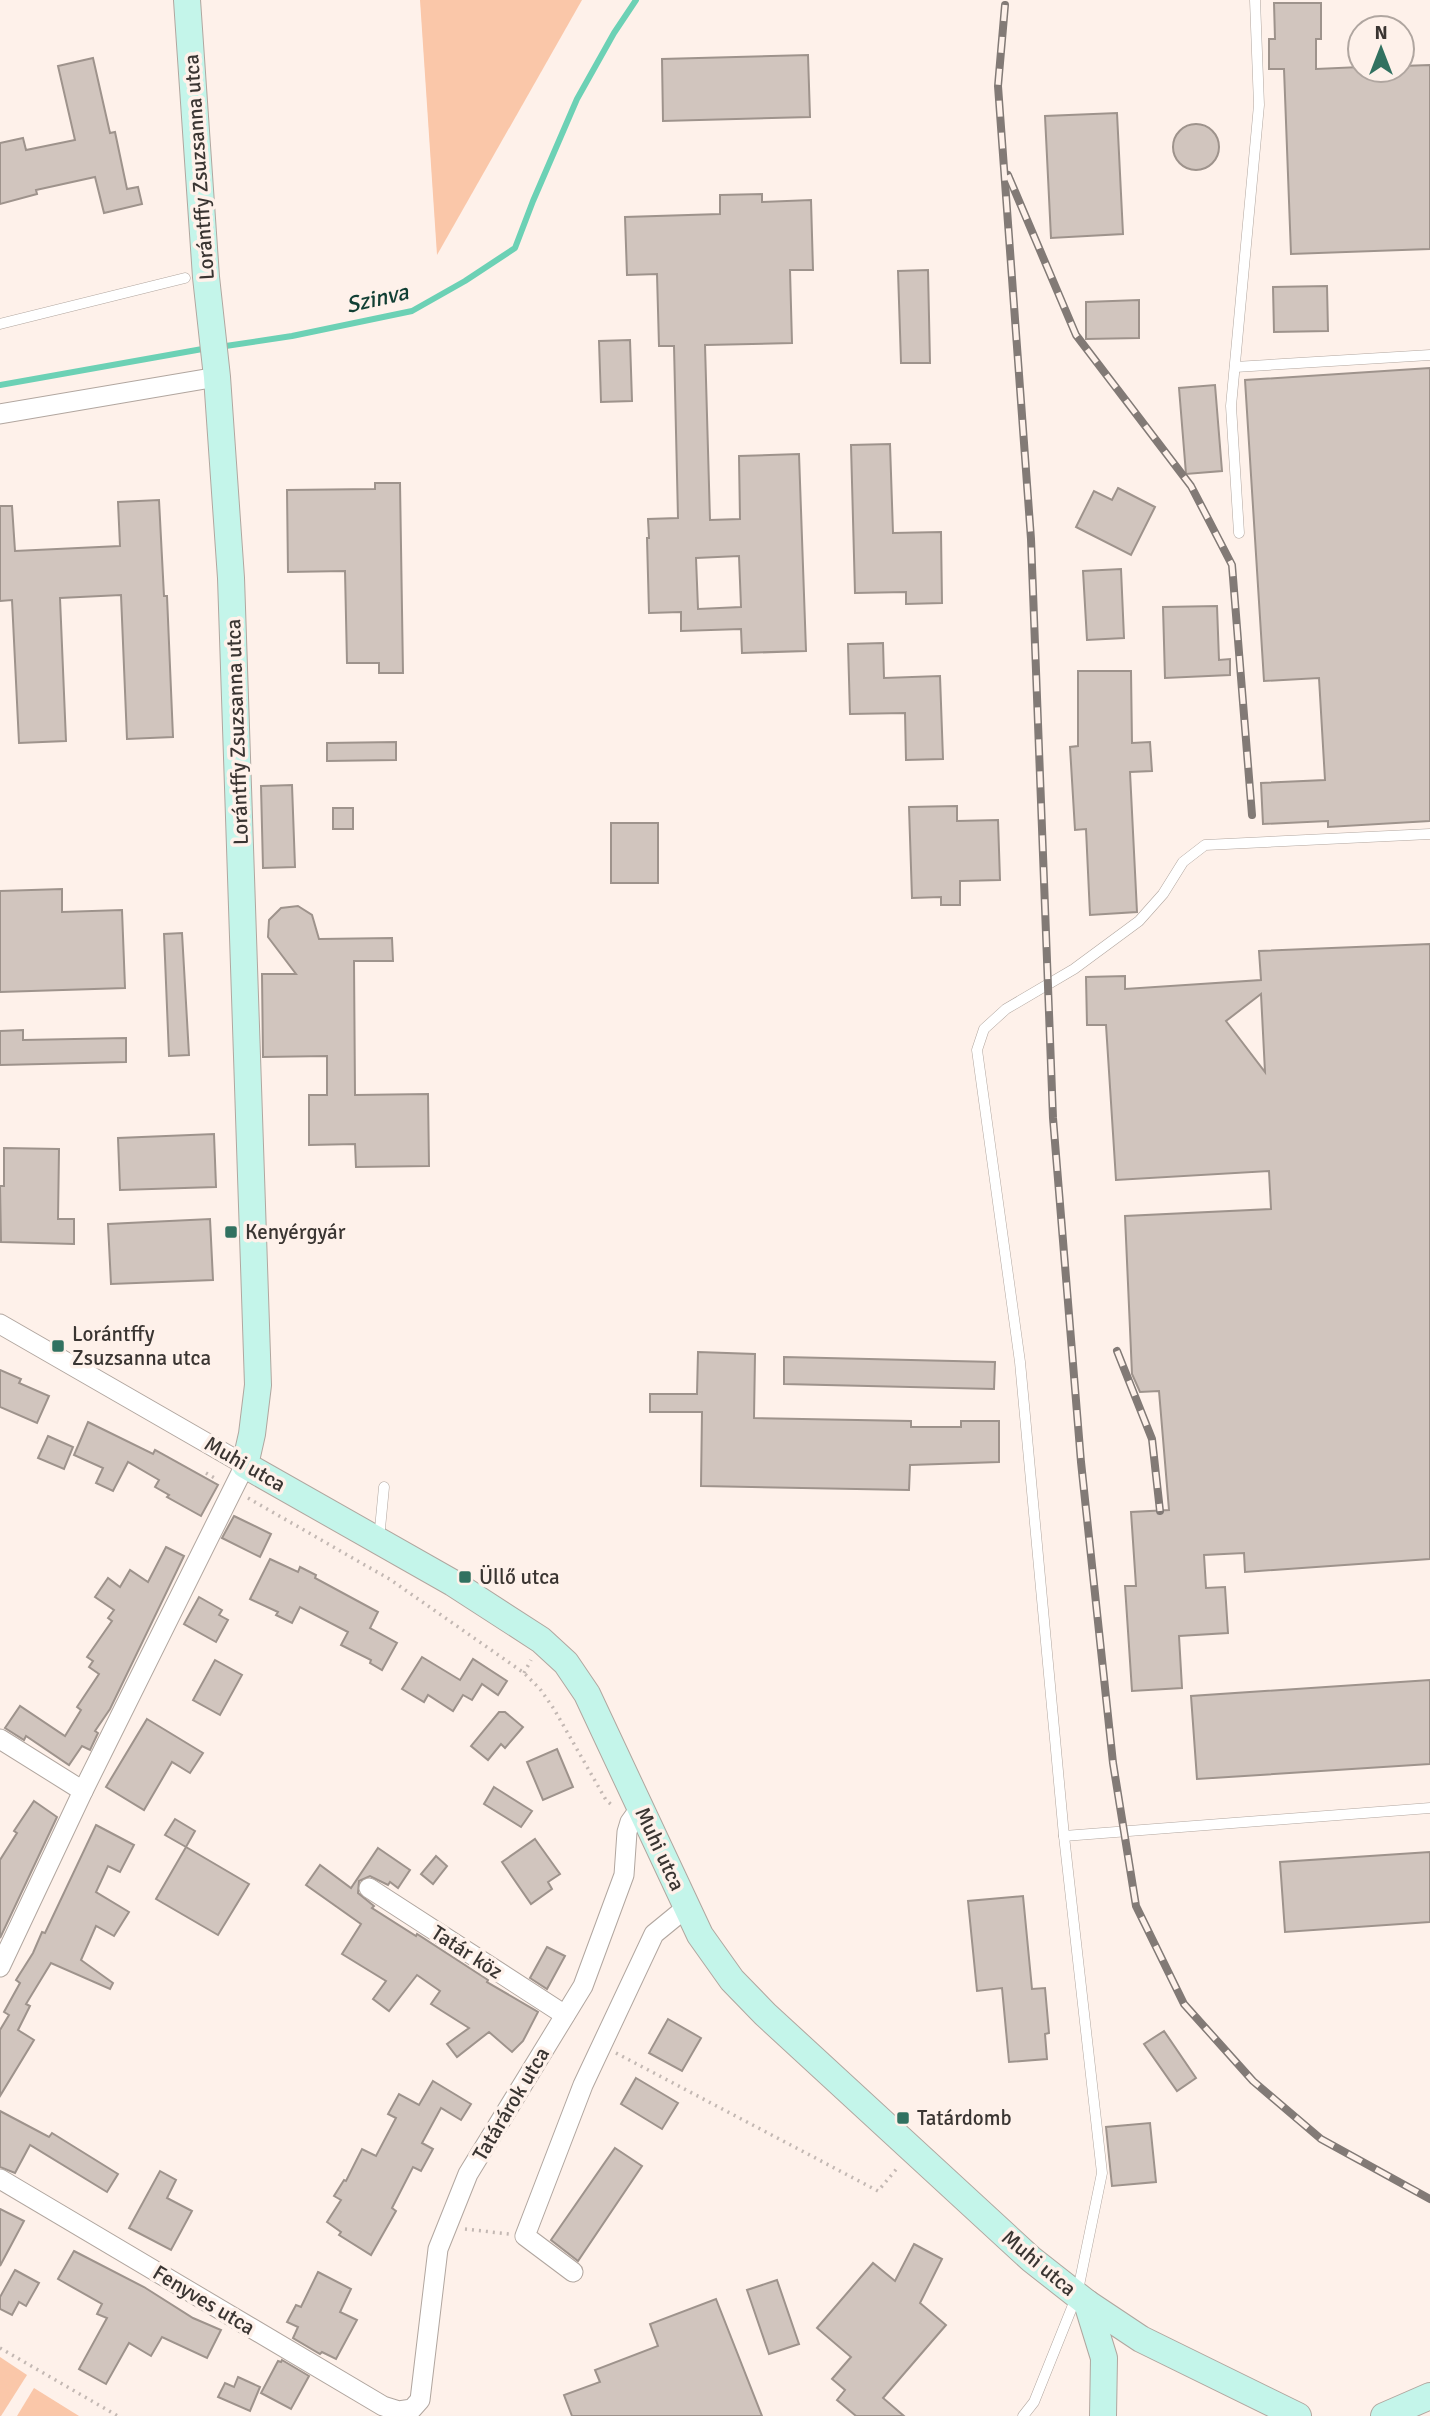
<svg xmlns="http://www.w3.org/2000/svg" width="1430" height="2416" font-family="Signika,sans-serif">
<rect width="100%" height="100%" fill="#fef1ea"/>
<g fill="#fac7a9">
<polygon points="420,0 582,0 437,255"/>
<polygon points="0,2357 27,2375 1,2416 0,2416"/>
<polygon points="34,2388 79,2416 17,2416"/>
</g>
<g fill="none" stroke-linecap="round" stroke-linejoin="round">
<g stroke="#6cd1b5" stroke-width="6">
<polyline points="219,347 292,336 412,311 465,281 515,248 533,201 577,99 614,33 636,0"/>
<polyline points="0,385 208,348"/>
</g>
</g>
<g fill="#d1c5be" stroke="#9e938c" stroke-width="2" fill-rule="evenodd">
<polygon points="1274,3 1321,3 1321,39 1316,39 1316,69 1360,67 1360,70 1402,70 1402,66 1430,65 1430,249 1291,254 1284,69 1269,69 1269,39 1275,39"/>
<polygon points="808,55 810,117 663,121 662,59"/>
<polygon points="93,58 110,133 115,132 127,189 138,187 142,204 104,213 95,177 36,190 37,194 0,204 0,143 23,138 26,150 75,140 58,66"/>
<polygon points="1117,113 1123,234 1051,238 1045,116"/>
<circle cx="1196" cy="147" r="23"/>
<path d="M 762,194 L 762,202 L 811,200 L 813,270 L 790,270 L 792,343 L 705,345 L 710,520 L 740,519 L 739,456 L 799,454 L 806,651 L 742,653 L 741,629 L 681,631 L 681,612 L 649,613 L 647,538 L 649,538 L 648,519 L 678,518 L 674,346 L 659,346 L 657,274 L 627,275 L 625,217 L 720,214 L 720,195 ZM 739,556 L 741,607 L 698,609 L 696,558 Z"/>
<polygon points="928,270 930,363 901,363 898,271"/>
<polygon points="1327,286 1328,331 1274,332 1273,287"/>
<polygon points="1139,300 1139,338 1086,339 1086,302"/>
<polygon points="630,340 632,401 601,402 599,341"/>
<polygon points="1430,368 1430,821 1328,827 1328,821 1263,824 1261,783 1325,780 1319,678 1264,681 1245,380"/>
<polygon points="1215,385 1222,471 1186,474 1179,388"/>
<polygon points="890,444 893,533 941,532 942,603 906,604 906,592 855,593 851,445"/>
<polygon points="375,483 400,483 403,673 379,673 379,663 347,663 345,571 288,572 287,490 375,489"/>
<polygon points="1118,488 1155,507 1131,555 1076,527 1094,491 1112,500"/>
<polygon points="159,500 164,596 167,596 173,737 127,739 121,595 60,598 66,741 19,743 12,600 0,601 0,506 12,506 15,551 120,546 118,502"/>
<polygon points="1121,569 1124,638 1087,640 1083,571"/>
<polygon points="1217,606 1219,660 1230,659 1230,675 1165,678 1163,607"/>
<polygon points="883,643 884,678 940,676 943,759 906,760 905,713 850,714 848,644"/>
<polygon points="1078,671 1131,671 1132,743 1150,742 1152,771 1130,772 1137,912 1090,915 1086,829 1075,830 1070,747 1078,746"/>
<polygon points="396,742 396,760 327,761 327,743"/>
<polygon points="292,785 295,867 263,868 261,786"/>
<polygon points="957,806 957,821 998,820 1000,880 960,881 960,905 941,905 941,897 912,898 909,807"/>
<rect x="333" y="808" width="20" height="21"/>
<rect x="611" y="823" width="47" height="60"/>
<polygon points="62,889 62,912 122,910 125,988 0,992 0,891"/>
<polygon points="298,906 312,915 319,939 392,938 393,961 354,961 355,1095 428,1094 429,1166 356,1167 355,1144 309,1145 309,1095 327,1095 327,1056 263,1057 262,974 296,974 268,937 269,920 281,908"/>
<polygon points="182,933 189,1055 169,1056 164,934"/>
<path d="M 1430,944 L 1430,1559 L 1245,1572 L 1244,1553 L 1204,1555 L 1206,1588 L 1225,1587 L 1228,1633 L 1179,1636 L 1182,1688 L 1132,1691 L 1125,1586 L 1136,1586 L 1131,1512 L 1169,1510 L 1159,1391 L 1140,1392 L 1132,1374 L 1125,1216 L 1271,1209 L 1269,1171 L 1116,1180 L 1106,1025 L 1087,1025 L 1086,977 L 1125,976 L 1125,989 L 1261,980 L 1259,951 ZM 1261,994 L 1265,1072 L 1226,1021 Z"/>
<polygon points="23,1030 23,1040 126,1038 126,1062 0,1065 0,1031"/>
<polygon points="214,1134 216,1187 120,1190 118,1138"/>
<polygon points="4,1148 59,1149 58,1219 74,1219 74,1244 1,1242 0,1186 4,1186"/>
<polygon points="210,1219 213,1280 111,1284 108,1224"/>
<polygon points="698,1352 755,1354 754,1418 911,1421 911,1427 961,1427 961,1421 999,1421 999,1462 910,1465 909,1490 701,1486 702,1412 650,1412 650,1394 697,1394"/>
<polygon points="784,1357 995,1362 994,1389 784,1384"/>
<polygon points="0,1370 21,1379 19,1383 49,1396 37,1423 0,1407"/>
<polygon points="88,1422 153,1454 155,1450 218,1485 201,1516 167,1497 169,1495 155,1487 159,1480 128,1462 113,1491 96,1483 103,1468 74,1455"/>
<polygon points="48,1436 73,1447 64,1469 38,1458"/>
<polygon points="234,1516 271,1534 260,1557 222,1538"/>
<polygon points="166,1547 184,1556 110,1709 95,1731 98,1733 90,1750 82,1746 69,1765 26,1736 24,1740 5,1728 20,1706 65,1736 81,1710 77,1707 99,1674 89,1667 93,1661 87,1657 112,1621 108,1618 114,1610 95,1597 108,1578 120,1587 130,1570 148,1582"/>
<polygon points="270,1559 298,1572 300,1567 316,1575 315,1578 378,1612 370,1628 397,1643 382,1670 370,1663 371,1660 341,1645 348,1632 300,1607 292,1623 276,1615 278,1612 250,1599"/>
<polygon points="199,1597 222,1610 219,1615 228,1620 216,1642 184,1624"/>
<polygon points="422,1657 460,1680 473,1659 507,1681 498,1695 482,1684 472,1700 463,1695 453,1711 428,1695 424,1702 402,1689"/>
<polygon points="215,1660 242,1675 220,1715 193,1700"/>
<polygon points="1430,1680 1430,1764 1197,1779 1191,1696"/>
<polygon points="499,1712 505,1712 523,1727 505,1748 501,1744 488,1760 471,1746"/>
<polygon points="147,1719 203,1753 190,1773 172,1762 144,1810 106,1787"/>
<polygon points="557,1749 573,1787 543,1800 527,1762"/>
<polygon points="494,1787 532,1811 521,1827 484,1804"/>
<polygon points="34,1801 57,1817 0,1938 0,1860 17,1833 14,1831"/>
<polygon points="175,1819 195,1831 186,1847 165,1835"/>
<polygon points="96,1825 134,1845 120,1872 108,1866 96,1892 129,1912 114,1936 96,1926 81,1960 113,1983 110,1989 51,1963 26,2004 30,2006 18,2030 34,2040 0,2096 0,2030 9,2015 4,2012 20,1983 16,1980 33,1953 42,1932 45,1933"/>
<polygon points="535,1839 560,1874 548,1882 552,1889 531,1904 502,1862"/>
<polygon points="186,1847 249,1884 218,1935 156,1899"/>
<polygon points="378,1848 410,1870 398,1888 390,1882 388,1885 370,1876 359,1881 358,1893 374,1906 372,1908 416,1936 417,1934 488,1980 487,1982 538,2012 523,2041 512,2052 489,2032 457,2057 447,2044 469,2028 431,2004 440,1991 417,1975 389,2011 373,1999 386,1981 342,1954 361,1924 306,1885 320,1865 351,1888"/>
<polygon points="1430,1852 1430,1922 1285,1932 1280,1862"/>
<polygon points="436,1856 447,1866 433,1884 421,1874"/>
<polygon points="1023,1896 1032,1989 1045,1988 1049,2033 1045,2034 1047,2059 1009,2062 1002,1988 977,1991 968,1901"/>
<polygon points="547,1947 565,1956 547,1989 530,1978"/>
<polygon points="668,2019 701,2038 682,2071 649,2053"/>
<polygon points="1164,2031 1196,2078 1177,2091 1144,2044"/>
<polygon points="636,2078 678,2103 662,2129 621,2104"/>
<polygon points="433,2081 471,2104 461,2120 441,2108 422,2143 433,2149 421,2171 413,2167 392,2208 396,2211 371,2255 339,2235 341,2232 327,2222 341,2200 334,2196 344,2180 346,2181 362,2149 376,2156 396,2118 388,2114 399,2094 419,2105"/>
<polygon points="0,2111 49,2137 52,2133 118,2174 107,2192 30,2145 15,2173 0,2167"/>
<polygon points="1150,2123 1156,2182 1112,2186 1106,2127"/>
<polygon points="615,2148 642,2166 578,2261 551,2240"/>
<polygon points="160,2171 176,2180 167,2198 192,2211 171,2250 129,2228"/>
<polygon points="0,2209 24,2221 0,2266"/>
<polygon points="914,2244 942,2259 920,2303 946,2325 883,2398 904,2416 856,2416 837,2400 845,2390 832,2379 851,2357 817,2328 873,2263 895,2281"/>
<polygon points="74,2251 144,2287 193,2318 221,2330 207,2358 162,2337 151,2356 129,2343 106,2384 79,2369 107,2318 97,2314 102,2304 58,2279"/>
<polygon points="15,2270 39,2283 26,2306 19,2302 12,2315 0,2309 0,2297"/>
<polygon points="318,2272 351,2289 340,2312 357,2320 336,2359 322,2352 320,2354 293,2338 298,2327 287,2322 296,2305 301,2307"/>
<polygon points="777,2280 799,2344 769,2354 747,2290"/>
<polygon points="716,2299 762,2416 572,2416 564,2395 600,2382 595,2370 658,2346 650,2324"/>
<polygon points="282,2360 309,2376 291,2409 261,2393 278,2361 281,2362"/>
<polygon points="238,2377 260,2387 250,2411 218,2397 225,2383 234,2387"/>
</g>
<g fill="none" stroke-linecap="round" stroke-linejoin="round">
<g stroke="#b1a69f" stroke-width="11">
<g id="service">
<polyline points="0,324 185,278"/>
<polyline points="1235,367 1430,355"/>
<polyline points="1239,533 1231,406 1259,105 1255,0"/>
<polyline points="379,1539 384,1487"/>
<polyline points="1064,1836 1430,1808"/>
<polyline points="1023,2416 1034,2402 1077,2295 1102,2173 1064,1836 1020,1362 977,1050 984,1029 1006,1009 1074,969 1139,921 1163,894 1183,862 1205,845 1430,834"/>
</g>
</g>
<g stroke="#b1a69f" stroke-width="21">
<g id="minor">
<polyline points="0,414 217,377"/>
<polyline points="0,1324 245,1465 83,1791 0,1967"/>
<polyline points="0,1739 83,1791"/>
<polyline points="369,1888 565,2015"/>
<polyline points="0,2179 383,2406 399,2411 412,2409 420,2400 438,2249 468,2174 583,1986 624,1875 627,1832 630,1822 640,1808"/>
<polyline points="573,2272 525,2236 583,2085 654,1934 687,1907"/>
</g>
</g>
<g stroke="#b1a69f" stroke-width="28">
<g id="secondary">
<polyline points="187,0 206,277 217,377 231,578 258,1385 252,1434 245,1465 453,1583 541,1640 566,1663 587,1694 700,1935 732,1980 765,2014 1031,2259 1087,2303 1141,2339 1298,2416"/>
<polyline points="1087,2303 1104,2358 1103,2416"/>
<polyline points="1384,2416 1430,2396"/>
</g>
</g>
<g stroke="#c3b8b3" stroke-width="3.5" stroke-dasharray="2 5" stroke-linecap="butt">
<polyline points="206,1473 218,1480"/>
<polyline points="248,1498 391,1580 524,1673 540,1689 554,1709 606,1800 614,1807"/>
<polyline points="524,1673 531,1660"/>
<polyline points="616,2053 878,2191 899,2166"/>
<polyline points="465,2229 509,2234"/>
<polyline points="0,2348 118,2416"/>
</g>
<use href="#service" stroke="#fff" stroke-width="10"/>
<use href="#minor" stroke="#fff" stroke-width="19"/>
<use href="#secondary" stroke="#c4f5ea" stroke-width="26"/>
<g stroke="#827a76" stroke-width="8">
<g id="rail">
<polyline points="1005,5 998,86 1031,539 1053,1118 1081,1462 1113,1763 1136,1906 1184,2004 1253,2081 1321,2139 1430,2199"/>
<polyline points="1008,175 1076,335 1191,486 1232,565 1252,815"/>
<polyline points="1117,1351 1152,1439 1160,1511"/>
</g>
</g>
<use href="#rail" stroke="#fef1ea" stroke-width="5" stroke-dasharray="16" stroke-linecap="butt"/>
</g>
<g fill="#317160" stroke="#fef1ea" stroke-width="2.5">
<rect x="224" y="1225" width="14" height="14" rx="3.5"/>
<rect x="51" y="1339" width="14" height="14" rx="3.5"/>
<rect x="458" y="1570" width="14" height="14" rx="3.5"/>
<rect x="896" y="2111" width="14" height="14" rx="3.5"/>
</g>
<g text-anchor="middle" stroke-width="7" stroke-linejoin="round" paint-order="stroke">
<g font-size="21" fill="#3a3532" stroke="#fef1ea">
<text transform="translate(199 167) rotate(-94)" y="7">Lorántffy Zsuzsanna utca</text>
<text transform="translate(237 732) rotate(-92)" y="7">Lorántffy Zsuzsanna utca</text>
<text transform="translate(245 1464) rotate(30)" y="7">Muhi utca</text>
<text transform="translate(660 1849) rotate(65)" y="7">Muhi utca</text>
<text transform="translate(467 1952) rotate(33)" y="7">Tatár köz</text>
<text transform="translate(511 2104) rotate(-59)" y="7">Tatárárok utca</text>
<text transform="translate(1039 2263) rotate(40)" y="7">Muhi utca</text>
<text transform="translate(204 2300) rotate(31)" y="7">Fenyves utca</text>
</g>
<g font-size="21" fill="#3a3532" stroke="#fef1ea" text-anchor="start">
<text x="245" y="1239">Kenyérgyár</text>
<text x="72" y="1341">Lorántffy<tspan x="72" dy="24">Zsuzsanna utca</tspan></text>
<text x="479" y="1584">Üllő utca</text>
<text x="917" y="2125">Tatárdomb</text>
</g>
<g font-size="23" font-style="italic" fill="#113f34" stroke="#fef1ea">
<text transform="translate(377 298) rotate(-13)" y="8">Szinva</text>
</g>
</g>
<g transform="translate(1381 49)"><circle r="33" fill="#fef1ea" stroke="#b0a6a0" stroke-width="2"/>
<path d="M0-5L12 26L0 18L-12 26Z" fill="#317160"/>
<text y="-10" font-size="19" font-weight="bold" text-anchor="middle" fill="#3a3532">N</text>
</g>
</svg>
